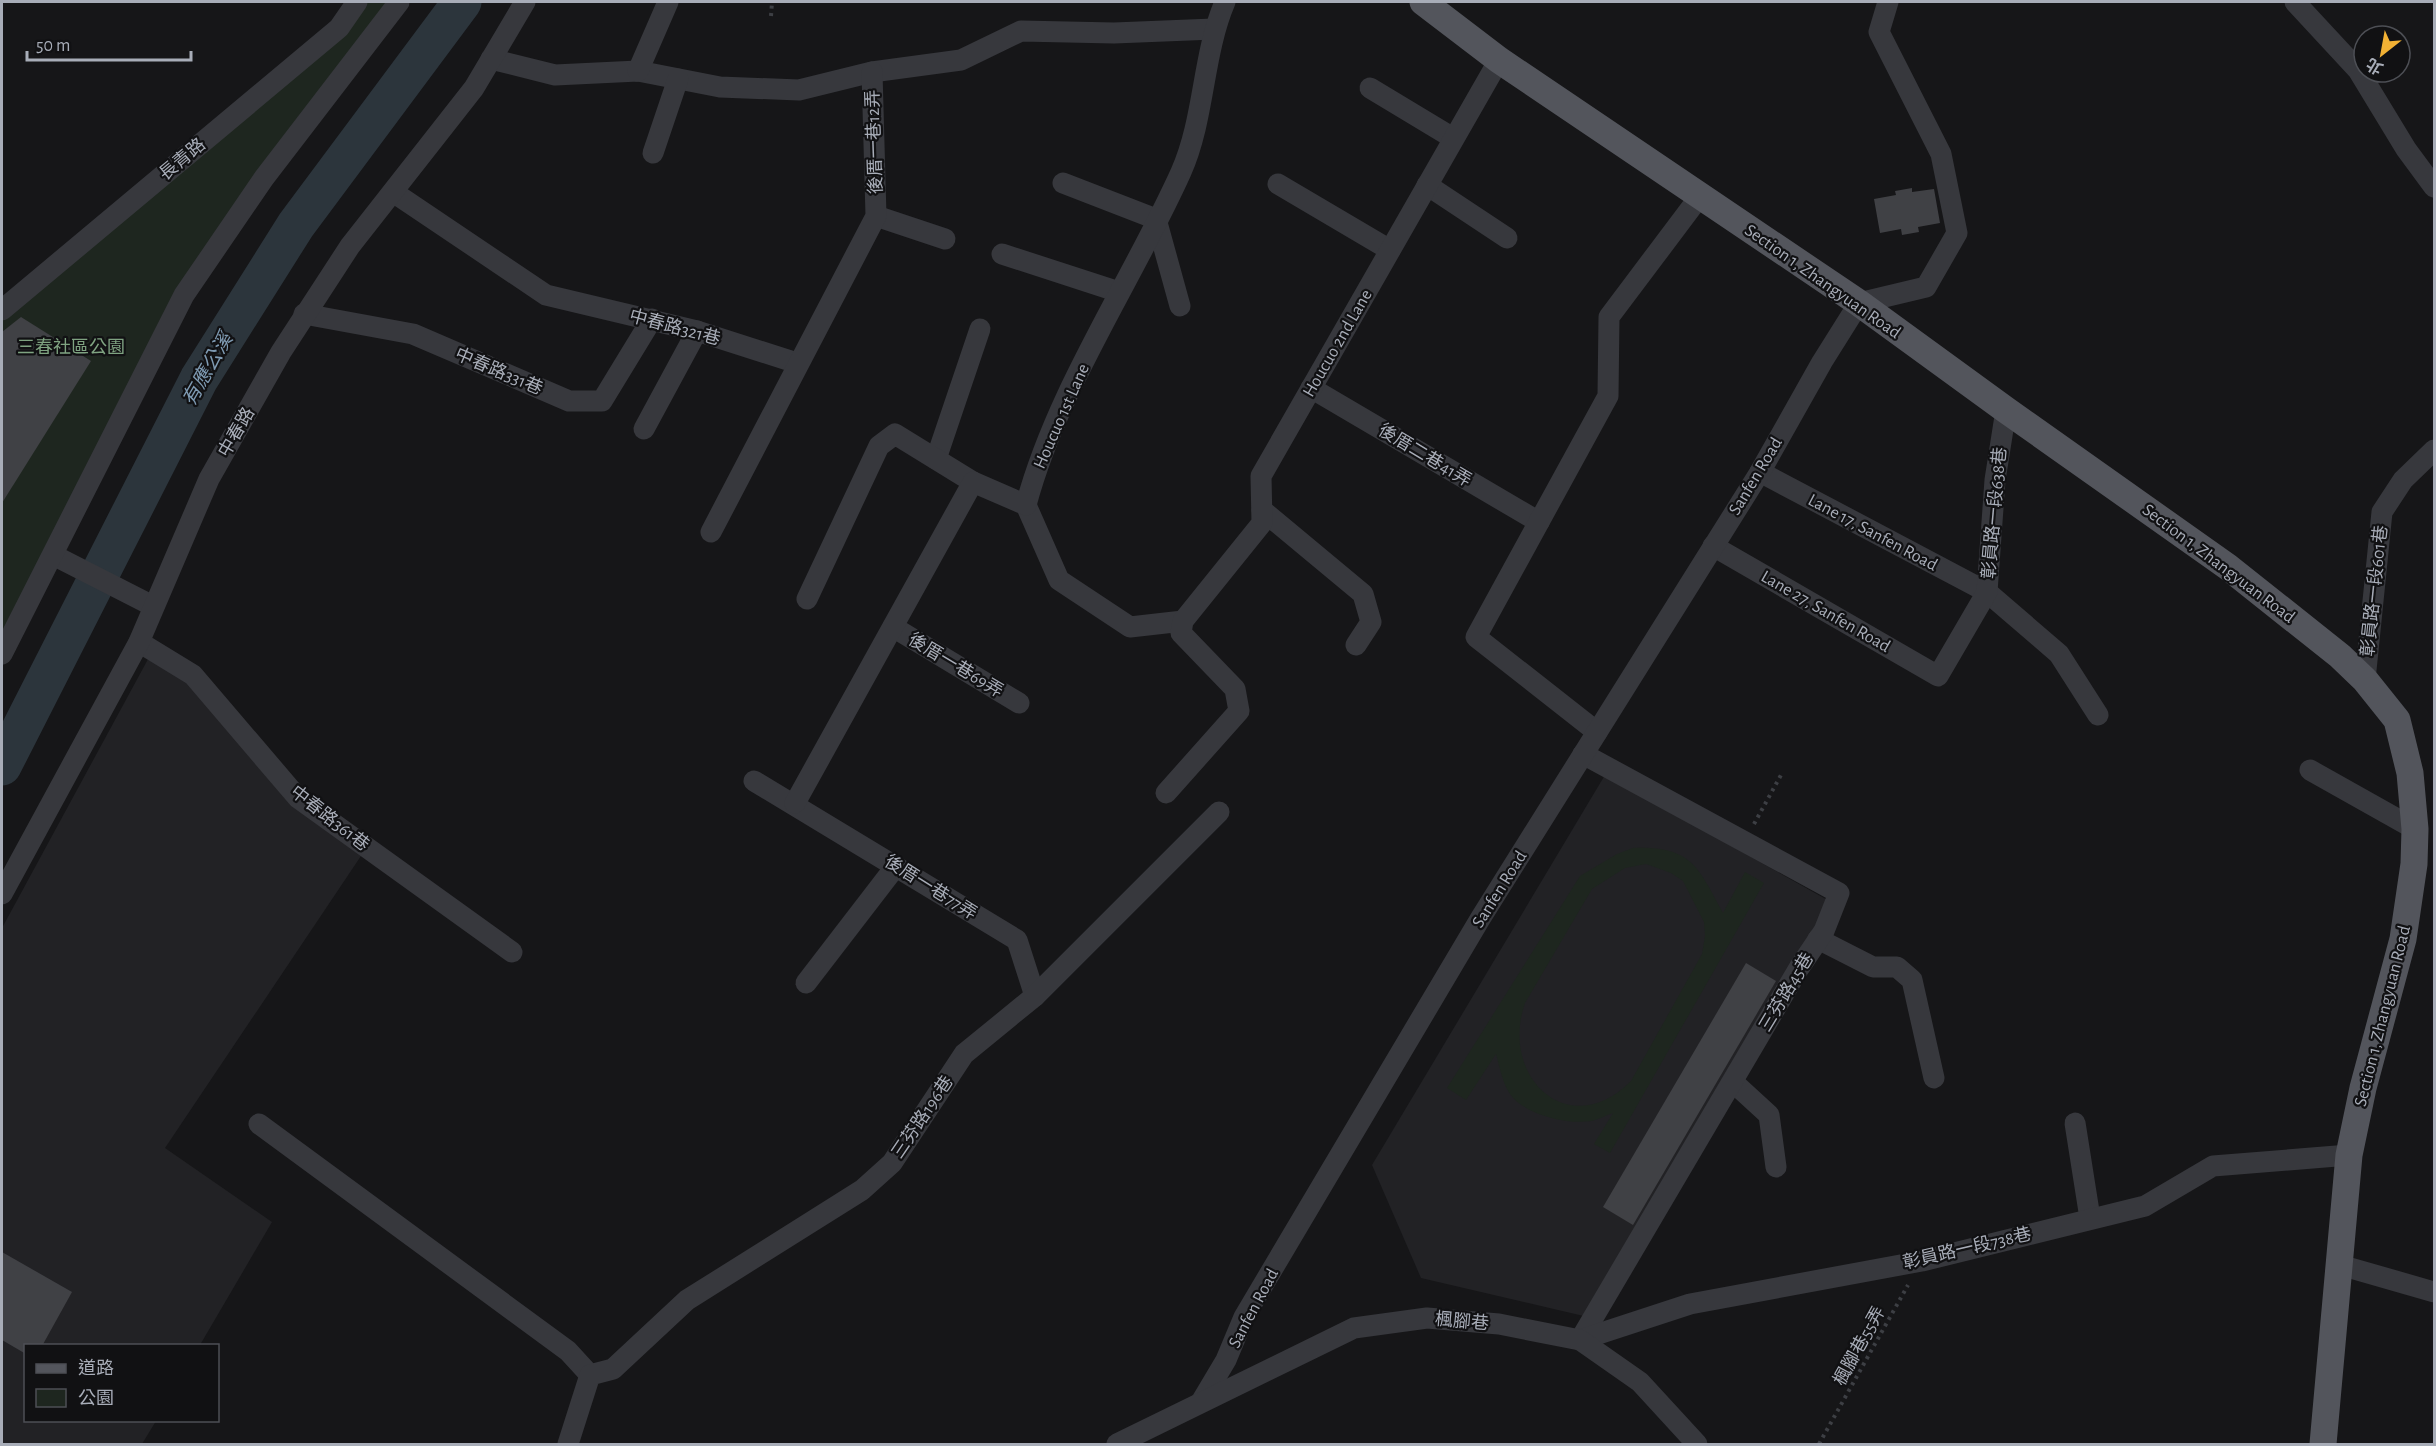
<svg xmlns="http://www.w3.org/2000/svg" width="2436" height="1446" font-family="'Alegreya Sans','Noto Sans TC',sans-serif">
<rect width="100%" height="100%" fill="#161618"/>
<g fill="#222225">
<polygon points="153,650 193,675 298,798 367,847 165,1148 272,1222 200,1345 26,1346 26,1420 156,1421 142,1444 2,1444 2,928"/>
<polygon points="1605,775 1831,902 1588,1317 1421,1278 1372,1165"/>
</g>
<g fill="#1e261f" fill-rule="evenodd">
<polygon points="356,2 387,2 252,178 2,637 2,315"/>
<path d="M 1633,848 C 1692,846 1698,867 1723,913 L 1745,872 L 1764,883 L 1610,1153 L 1594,1144 L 1613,1113 C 1606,1115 1598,1120 1591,1121 C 1568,1125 1523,1114 1510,1094 C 1502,1082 1500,1068 1496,1054 L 1466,1100 L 1447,1088 L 1580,876 L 1617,854 ZM 1646,864 L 1671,873 L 1683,881 L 1704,922 L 1705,936 L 1702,954 L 1631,1081 C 1570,1143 1499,1078 1525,1003 L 1592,889 L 1625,868 Z"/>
</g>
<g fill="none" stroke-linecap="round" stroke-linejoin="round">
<polyline stroke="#2c353c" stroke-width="39" points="2,766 199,379 296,225 462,2"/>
</g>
<g fill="#404145">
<polygon points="1912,188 1912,192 1934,189 1940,223 1918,227 1919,232 1902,235 1901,229 1880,233 1874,199 1896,195 1895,191"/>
<polygon points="21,317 91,361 2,503 2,332"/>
<polygon points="1746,963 1776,981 1633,1225 1603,1207"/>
<polygon points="2,1252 72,1292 42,1346 26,1346 26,1354 2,1340"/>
</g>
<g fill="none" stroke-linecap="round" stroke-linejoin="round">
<g stroke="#3d3f44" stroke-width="4" stroke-dasharray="3 4.5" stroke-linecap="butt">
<polyline points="771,16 772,2"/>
<polyline points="1754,824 1781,775"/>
<polyline points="1819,1444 1908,1285"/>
</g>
<g stroke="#37383d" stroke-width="21">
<polyline points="2295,2 2358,70 2406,149 2434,187"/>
<polyline points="491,59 555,75 638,71 720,87 799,90 872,72 961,60 1021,31 1114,33 1214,29"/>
<polyline points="638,71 668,2"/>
<polyline points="1370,88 1453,138"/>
<polyline points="653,153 678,79"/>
<polyline points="1063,183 1156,219 1180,306"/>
<polyline points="1278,184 1390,250"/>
<polyline points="1427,185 1507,238"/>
<polyline points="393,192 546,295 697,331 797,363"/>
<polyline points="876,216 945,239"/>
<polyline points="1002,254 1119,292"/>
<polyline points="2,310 339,28 357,2"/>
<polyline points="304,314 413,334 569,401 602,401 652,319"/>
<polyline points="1311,388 1539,522"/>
<polyline points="644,429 697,331"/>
<polyline points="936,459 980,329"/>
<polyline points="1760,472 1987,592 2059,654 2098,715"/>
<polyline points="1026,505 1059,580 1130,627 1183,621"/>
<polyline points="1262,510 1363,594 1371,622 1356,645"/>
<polyline points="711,532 876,216 872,72"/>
<polyline points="1713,546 1938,676 1987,592 1995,480 2006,410"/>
<polyline points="53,555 153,606"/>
<polyline points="807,599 879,446 895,434 973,482"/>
<polyline points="893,627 1019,703"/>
<polyline points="139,642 193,675 298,798 512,952"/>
<polyline points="2,654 184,295 264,178 399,2"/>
<polyline points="2365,680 2382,512 2403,480 2434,450"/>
<polyline points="1597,732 1476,637 1608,396 1609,317 1700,196"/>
<polyline points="2310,770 2415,829"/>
<polyline points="754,781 1017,940 1035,996"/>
<polyline points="1166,793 1239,711 1235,689 1181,633 1183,621 1262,523 1261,476 1499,60"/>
<path d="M 795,803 L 973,482 L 1026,505 C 1057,389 1132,281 1181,172 C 1205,118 1202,56 1225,2"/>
<polyline points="2,894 139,642 209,479 281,352 350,246 474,88 525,2"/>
<polyline points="1818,939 1873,967 1897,967 1912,980 1934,1078"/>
<polyline points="806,983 896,866"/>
<polyline points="1733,1082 1769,1115 1776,1167"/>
<polyline points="2075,1123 2090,1218"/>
<polyline points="259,1124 568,1351 590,1375"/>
<polyline points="2340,1265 2434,1292"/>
<polyline points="1580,1340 1799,968 1824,931 1839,893 1583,754"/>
<polyline points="1580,1340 1690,1304 1922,1261 2145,1206 2213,1166 2349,1155"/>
<polyline points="1201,1402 1226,1360 1244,1317 1480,919 1760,472 1822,362 1859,303 1926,287 1957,233 1941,154 1879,32 1888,2"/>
<polyline points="568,1444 590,1375 613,1369 687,1300 862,1190 892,1163 964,1054 1035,996 1219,812"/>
<polyline points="1117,1444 1354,1328 1427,1318 1499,1324 1580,1340 1640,1382 1697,1444"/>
</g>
<polyline stroke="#53555c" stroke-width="27" points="1423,2 1499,60 1859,303 2006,410 2228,567 2340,656 2365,680 2397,720 2410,773 2415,829 2414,864 2403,939 2363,1088 2349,1155 2323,1444"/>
</g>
<g text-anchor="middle" stroke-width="4.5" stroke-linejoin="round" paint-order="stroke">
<g font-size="18" fill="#a8adb8" stroke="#111113">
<text transform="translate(874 142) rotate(-92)" y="6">後厝一巷12弄</text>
<text transform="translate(182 159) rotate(-40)" y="6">長青路</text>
<text transform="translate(1823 281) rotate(35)" y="6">Section 1, Zhangyuan Road</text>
<text transform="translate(675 327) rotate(15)" y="6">中春路321巷</text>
<text transform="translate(1337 343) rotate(-60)" y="6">Houcuo 2nd Lane</text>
<text transform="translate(499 371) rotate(23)" y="6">中春路331巷</text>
<text transform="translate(1061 416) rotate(-66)" y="6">Houcuo 1st Lane</text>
<text transform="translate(236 432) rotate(-60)" y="6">中春路</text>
<text transform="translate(1425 455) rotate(31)" y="6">後厝二巷41弄</text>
<text transform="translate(1755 476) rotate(-59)" y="6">Sanfen Road</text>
<text transform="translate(1994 513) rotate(-85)" y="6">彰員路一段638巷</text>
<text transform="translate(1873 532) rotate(28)" y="6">Lane 17, Sanfen Road</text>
<text transform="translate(2219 563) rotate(37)" y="6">Section 1, Zhangyuan Road</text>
<text transform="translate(2374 591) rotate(-84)" y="6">彰員路一段601巷</text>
<text transform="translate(1826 611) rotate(30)" y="6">Lane 27, Sanfen Road</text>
<text transform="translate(956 665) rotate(31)" y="6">後厝一巷69弄</text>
<text transform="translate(330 818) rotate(38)" y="6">中春路361巷</text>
<text transform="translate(931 887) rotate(32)" y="6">後厝一巷77弄</text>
<text transform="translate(1499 889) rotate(-58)" y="6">Sanfen Road</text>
<text transform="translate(1786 992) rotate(-59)" y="6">三芬路45巷</text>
<text transform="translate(2382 1016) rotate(-76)" y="6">Section 1, Zhangyuan Road</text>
<text transform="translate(922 1117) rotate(-56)" y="6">三芬路196巷</text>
<text transform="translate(1967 1248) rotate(-13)" y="6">彰員路一段738巷</text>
<text transform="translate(1253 1308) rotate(-62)" y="6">Sanfen Road</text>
<text transform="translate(1462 1321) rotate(5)" y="6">楓腳巷</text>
<text transform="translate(1859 1346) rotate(-61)" y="6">楓腳巷55弄</text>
</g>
<g font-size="18" fill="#7fa381" stroke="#111113">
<text x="71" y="353">三春社區公園</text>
</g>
<g font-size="20" font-style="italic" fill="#7f9bb3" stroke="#111113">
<text transform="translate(207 369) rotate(-60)" y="7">有應公溪</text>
</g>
</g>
<rect width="2436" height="1446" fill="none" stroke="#a8adb8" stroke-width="6"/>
<rect x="24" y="1344" width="195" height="78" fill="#111113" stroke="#4d4f55" stroke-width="1.5"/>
<rect x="36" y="1364" width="30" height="9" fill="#53555c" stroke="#4d4f55" stroke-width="1.5"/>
<text x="78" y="1374" font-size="18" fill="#a8adb8">道路</text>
<rect x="36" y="1389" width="30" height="18" fill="#1e261f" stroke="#4d4f55" stroke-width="1.5"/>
<text x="78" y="1404" font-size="18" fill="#a8adb8">公園</text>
<g transform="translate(2382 54) rotate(211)"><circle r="28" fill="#111113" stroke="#4d4f55" stroke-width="1.5"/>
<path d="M0-4.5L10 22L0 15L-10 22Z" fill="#f2b134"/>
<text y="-9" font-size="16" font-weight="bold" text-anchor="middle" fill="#a8adb8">北</text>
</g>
<path d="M27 51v9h164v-9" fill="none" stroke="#a8adb8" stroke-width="3"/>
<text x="36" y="51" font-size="18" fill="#a8adb8" stroke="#111113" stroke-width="4.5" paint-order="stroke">50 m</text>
</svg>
